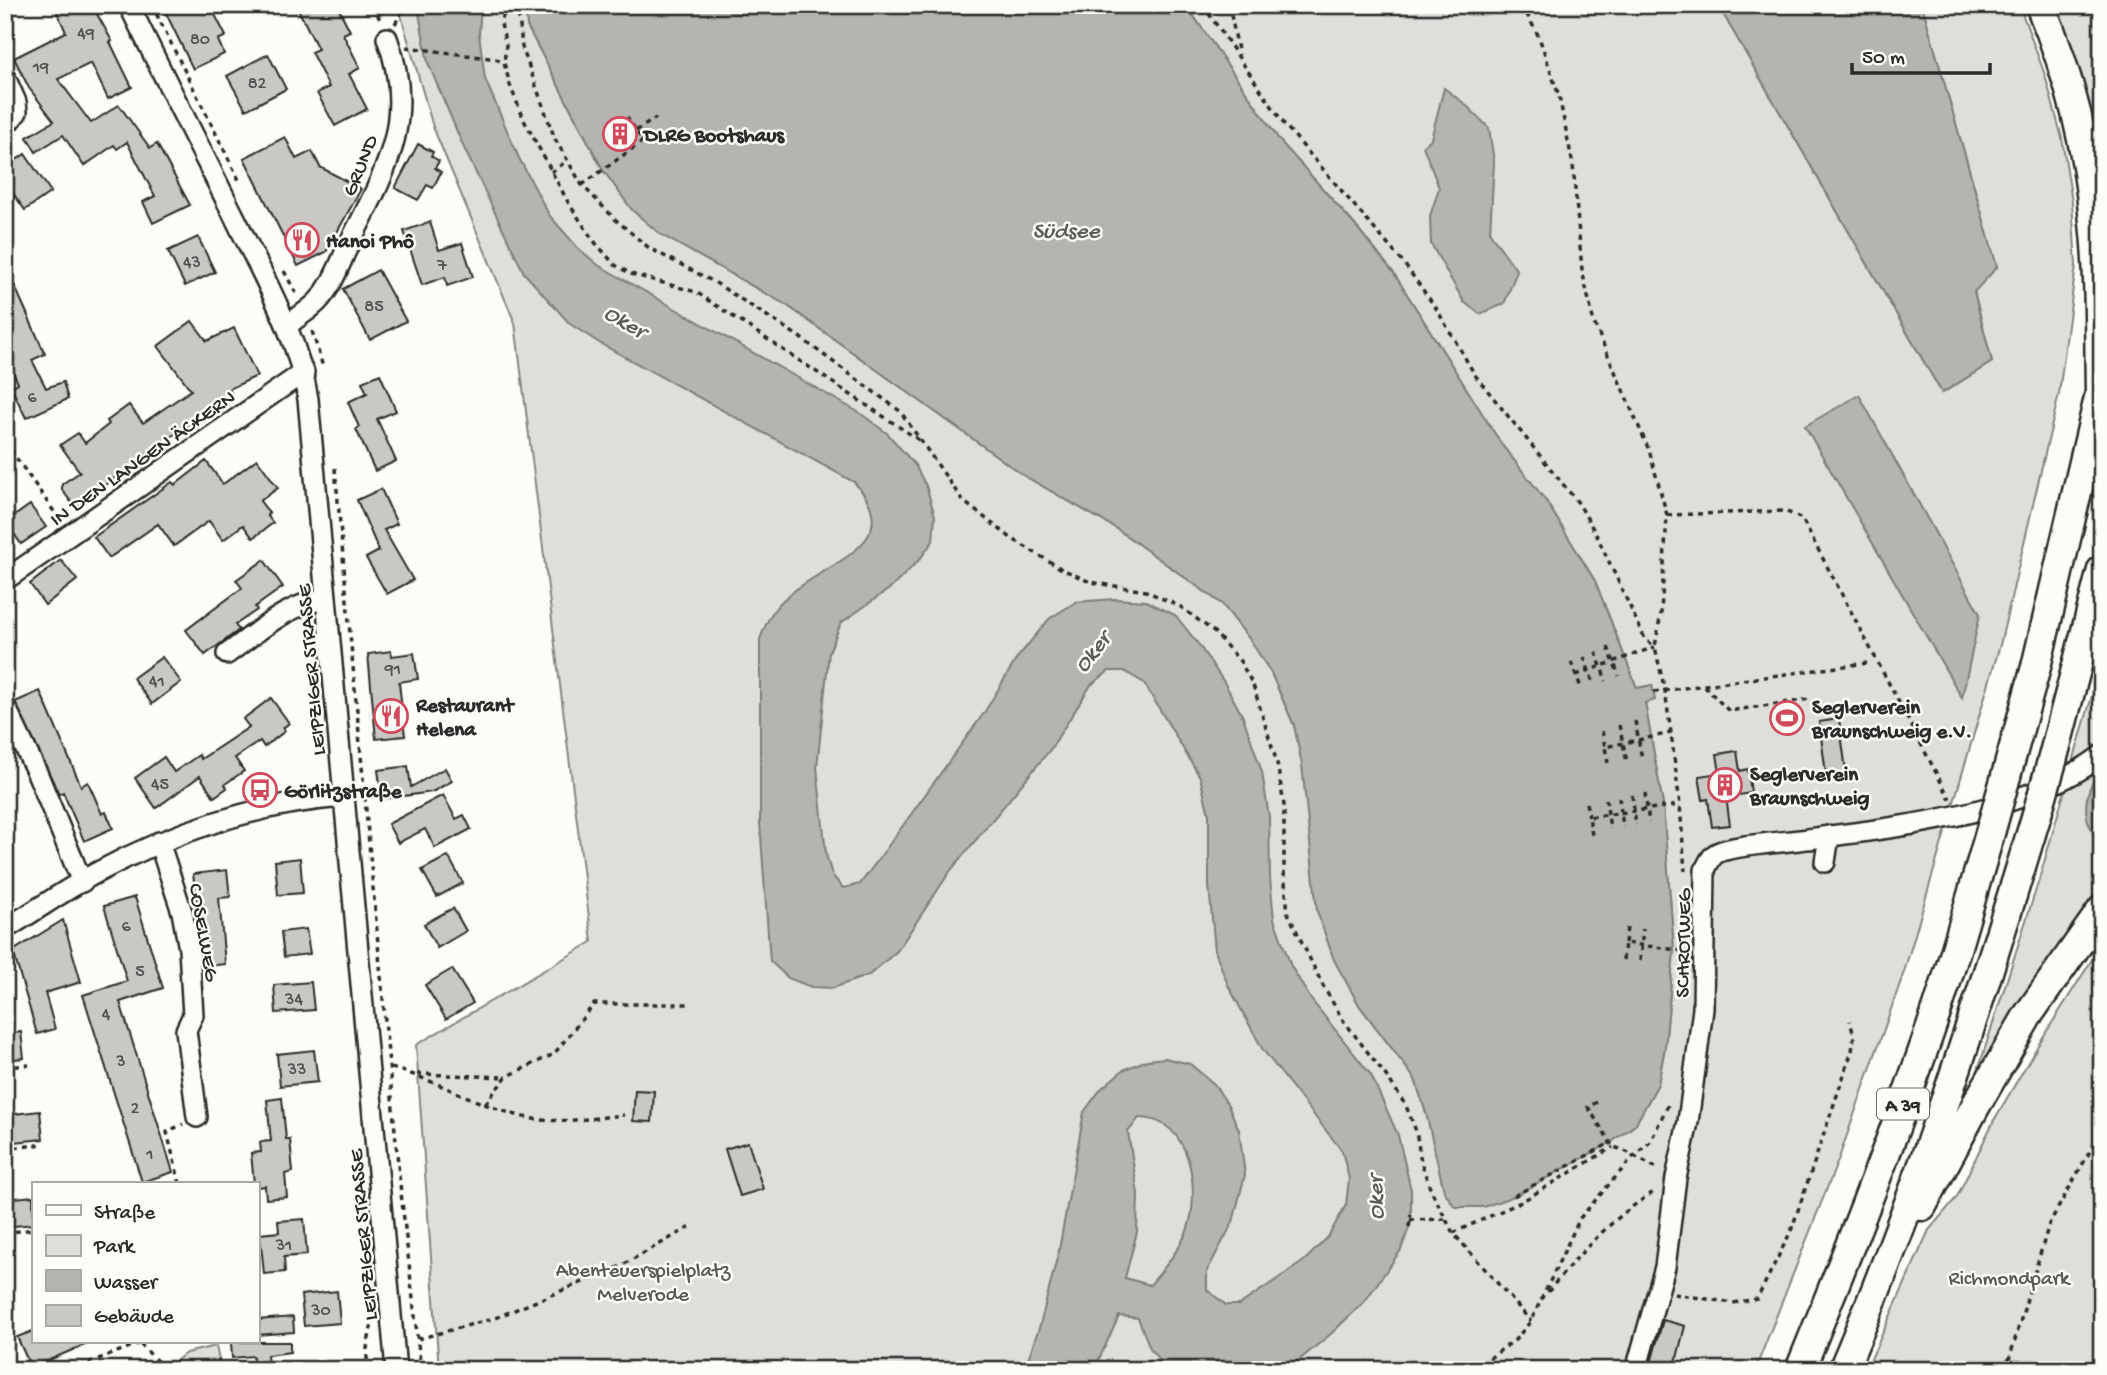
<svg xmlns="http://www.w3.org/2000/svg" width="2107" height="1375" font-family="'Gochi Hand',sans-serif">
<rect width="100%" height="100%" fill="#fdfcf7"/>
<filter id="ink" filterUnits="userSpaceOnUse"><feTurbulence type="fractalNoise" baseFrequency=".0143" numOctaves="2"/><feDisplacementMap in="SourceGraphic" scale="14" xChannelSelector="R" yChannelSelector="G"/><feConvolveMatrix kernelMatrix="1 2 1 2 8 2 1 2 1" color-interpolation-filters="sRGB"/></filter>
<g filter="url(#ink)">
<g fill="#dfdeda" stroke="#858482" stroke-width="2">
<polygon points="398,5 526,5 527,26 603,170 660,234 788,306 1023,475 1117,529 1222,604 1251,641 1271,673 1294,725 1359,1005 1415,1079 1426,1113 1514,1196 1610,1143 1635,1125 1658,1084 1665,1047 1674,950 1663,805 1645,703 1652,685 1637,688 1595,581 1546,501 1502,445 1393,272 1354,224 1280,141 1186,5 1718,5 1942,393 1992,362 1974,291 1997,267 1922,5 2019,5 2045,75 2062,138 2072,202 2076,265 2059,394 2000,645 1904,972 1839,1158 1755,1370 439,1370 416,1045 592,942 515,323 433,127"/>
<polygon points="2048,5 2102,5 2102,194 2083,84"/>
<polygon points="2102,661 2102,890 2077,921 2017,1011 1981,1072 1978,1070 2039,880"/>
<polygon points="2102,944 2102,1370 1866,1370 1929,1230 1957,1197 1993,1122 2040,1042"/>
<polygon points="216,1346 221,1370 177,1370 172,1364 186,1353"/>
</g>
<g fill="#b5b4b1" stroke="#7e7d7b" stroke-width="2" fill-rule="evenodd">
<path d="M 422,5 L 481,5 L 479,34 L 485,79 L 518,156 L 549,215 L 578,248 L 598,265 L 860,413 L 888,434 L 915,465 L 926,486 L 935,516 L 933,541 L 920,559 L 892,587 L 841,623 L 829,652 L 817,767 L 826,854 L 832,875 L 843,888 L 860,884 L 886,849 L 984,713 L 1017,658 L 1049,619 L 1076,602 L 1114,599 L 1146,601 L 1175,615 L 1199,645 L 1224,682 L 1243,717 L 1262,772 L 1269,817 L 1270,878 L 1274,919 L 1291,966 L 1310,998 L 1371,1075 L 1398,1135 L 1411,1190 L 1411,1222 L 1401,1250 L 1365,1301 L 1332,1333 L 1287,1370 L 1166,1370 L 1150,1348 L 1138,1318 L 1119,1316 L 1094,1370 L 1024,1370 L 1040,1325 L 1059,1250 L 1084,1112 L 1101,1089 L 1123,1070 L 1147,1060 L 1165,1058 L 1190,1064 L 1214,1084 L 1228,1105 L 1239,1130 L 1245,1175 L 1233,1222 L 1207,1271 L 1207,1290 L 1226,1305 L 1239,1305 L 1304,1261 L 1328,1237 L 1346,1205 L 1349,1179 L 1342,1151 L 1263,1050 L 1228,985 L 1215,951 L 1209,886 L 1209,815 L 1200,777 L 1144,683 L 1124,671 L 1109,671 L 1091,685 L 1050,750 L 951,870 L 897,951 L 869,975 L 833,988 L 811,987 L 788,978 L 770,961 L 760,823 L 760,639 C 767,621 773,607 789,595 C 827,562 910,543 854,482 L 601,344 L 570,324 L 524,273 L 464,148 L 428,63 L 419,13 ZM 1139,1118 C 1192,1117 1201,1193 1187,1231 C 1179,1250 1163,1270 1150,1285 L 1125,1278 L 1137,1232 L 1138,1194 L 1128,1132 Z"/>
<polygon points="526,5 1186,5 1280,141 1354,224 1393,272 1502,445 1546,501 1595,581 1637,688 1652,685 1655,700 1645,703 1663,805 1674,950 1665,1047 1658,1084 1635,1125 1610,1143 1514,1196 1484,1207 1455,1207 1444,1191 1426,1113 1415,1079 1359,1005 1334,960 1317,911 1302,765 1294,725 1271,673 1251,641 1222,604 1117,529 1023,475 788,306 660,234 632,210 603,170 527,26"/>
<polygon points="1718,5 1922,5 1997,267 1974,292 1992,362 1942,393"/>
<polygon points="1444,88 1465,104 1489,128 1494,162 1490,233 1517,271 1504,304 1480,314 1464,302 1431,244 1430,216 1439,188 1423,146 1431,139"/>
<polygon points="1859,395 1980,614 1962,698 1805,426"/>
<path d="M 2102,771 L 2102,837 L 2097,837 C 2080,818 2084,787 2102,771 Z"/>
</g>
<g fill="#c9c8c4" stroke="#2b2b2b" stroke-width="2">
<polygon points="54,5 92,5 112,41 110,42 132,87 108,99 91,63 58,79 91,123 119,105 150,148 157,144 190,205 153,223 143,202 155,196 127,142 117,149 114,145 84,166 63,135 36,152 27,137 54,121 29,88 14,58 66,32"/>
<polygon points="162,5 210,5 226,36 218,40 224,54 193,69"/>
<polygon points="296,5 337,5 350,31 343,34 360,68 349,74 367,109 335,126 317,93 329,87 311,52 318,49"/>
<polygon points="268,54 286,89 246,110 227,76"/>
<polygon points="622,120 634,137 618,148 606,132"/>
<polygon points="285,137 296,159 312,151 320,167 361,189 326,252 298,266 244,158"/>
<polygon points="418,144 433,152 431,156 439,161 435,168 441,172 433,188 427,185 418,200 395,188"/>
<polygon points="25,154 51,192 25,210 5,182 5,168"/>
<polygon points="430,222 439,250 462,243 473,277 447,286 445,277 422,285 404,231"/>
<polygon points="198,237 215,272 185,286 168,251"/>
<polygon points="5,264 45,354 32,360 46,388 63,382 68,399 26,418 11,387 18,383 5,355"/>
<polygon points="378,270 406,321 370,340 343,289"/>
<polygon points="192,321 207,341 234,328 257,376 229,389 231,393 75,507 62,490 62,484 80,472 60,445 78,433 85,443 109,424 107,421 129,405 143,423 191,390 158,346"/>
<polygon points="380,374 396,411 377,419 396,461 375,471 356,429 359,427 348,402 367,393 362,382"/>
<polygon points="257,459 278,488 260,501 269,513 267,515 273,523 253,538 243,525 223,540 209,521 174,546 158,524 109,558 94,537 172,482 175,485 206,461 223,484"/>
<polygon points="381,489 397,524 384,530 413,580 387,594 366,558 379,551 357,500"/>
<polygon points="30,505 46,527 21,544 6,522"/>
<polygon points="61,560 77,580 45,605 30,584"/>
<polygon points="264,560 283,587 255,607 257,610 235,625 239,630 205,655 186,630 242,588 236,580"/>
<polygon points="391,651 392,656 414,653 418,679 399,682 405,736 376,739 368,654"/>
<polygon points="162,657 181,682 152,704 133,678"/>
<polygon points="40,691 81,786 88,782 102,814 106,812 113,828 84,841 63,792 59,794 15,702"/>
<polygon points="271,698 289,723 283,728 285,731 264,747 260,741 235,758 244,771 225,784 227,788 214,797 200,776 156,808 135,778 164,757 174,772 199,755 201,759 249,727 243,719"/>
<polygon points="1839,719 1847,778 1827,781 1819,722"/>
<polygon points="1737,751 1740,771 1748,769 1751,793 1726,797 1730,825 1712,827 1708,799 1703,800 1699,776 1720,773 1717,754"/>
<polygon points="408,766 411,787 445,768 452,781 432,792 382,799 378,770"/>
<polygon points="443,795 456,819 464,815 471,829 435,848 425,829 398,843 388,824"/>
<polygon points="448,856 463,883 437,897 422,870"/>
<polygon points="300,858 303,893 278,895 275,861"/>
<polygon points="227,870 230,897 219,898 225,964 208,966 203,901 197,902 193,874"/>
<polygon points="135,897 163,988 120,1002 173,1172 142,1182 83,995 127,981 104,906"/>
<polygon points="453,908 466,931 437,948 424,924"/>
<polygon points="63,920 81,982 45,993 55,1029 37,1034 13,951"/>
<polygon points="306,929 310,954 284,957 281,932"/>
<polygon points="452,969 473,1003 446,1019 425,985"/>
<polygon points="311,982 314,1010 276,1013 274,985"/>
<polygon points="21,1032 24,1058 5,1060 5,1033"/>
<polygon points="314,1050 318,1082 280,1086 277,1054"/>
<polygon points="635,1090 654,1091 652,1122 633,1121"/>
<polygon points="282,1098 286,1139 290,1139 293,1172 285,1174 287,1197 266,1199 265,1186 257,1187 257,1184 254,1184 251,1153 261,1152 260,1142 271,1141 267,1100"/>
<polygon points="40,1111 43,1139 5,1143 5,1115"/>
<polygon points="748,1142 763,1189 740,1196 725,1149"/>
<polygon points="33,1196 33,1224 5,1227 5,1199"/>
<polygon points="304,1219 307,1255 284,1257 285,1272 264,1274 260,1234 279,1232 278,1221"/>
<polygon points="337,1291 340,1323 304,1326 301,1295"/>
<polygon points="293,1317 294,1332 257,1335 257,1320"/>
<polygon points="1663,1320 1685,1326 1674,1370 1649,1370"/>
<polygon points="33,1331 33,1342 91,1342 33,1367 32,1370 17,1337"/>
<polygon points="231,1342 290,1342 290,1352 267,1355 268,1365 254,1366 253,1356 232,1358"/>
</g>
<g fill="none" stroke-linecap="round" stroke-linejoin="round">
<g stroke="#2b2b2b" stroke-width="24">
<g id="minor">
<path d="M 129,5 C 165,79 202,152 239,226 C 266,282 298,337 308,399 L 396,1370"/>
<polyline points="5,77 16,102 17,112 5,126"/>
<path d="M 287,326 C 297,317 312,309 320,299 C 334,283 341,260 350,242 C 386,171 417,118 387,38"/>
<polyline points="5,580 304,372"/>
<path d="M 227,654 C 258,632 287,604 326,599"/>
<polyline points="8,712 38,775 82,882"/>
<polyline points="159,842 182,912 189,949 193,1015 186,1030 197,1117"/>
<polyline points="1825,862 1829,836"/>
<path d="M 5,929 C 35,911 65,890 96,873 C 172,832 258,803 344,797"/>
<path d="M 1636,1370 L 1665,1267 L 1676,1178 L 1688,1122 L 1703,1009 L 1705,870 C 1708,864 1711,856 1717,853 C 1731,845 1789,842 1807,839 C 1900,827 2025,814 2102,755"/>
</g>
</g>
<g stroke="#2b2b2b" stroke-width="33">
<g id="highway">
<path d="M 2040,5 C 2069,74 2088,148 2094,222 C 2100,279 2099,337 2100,394"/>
<polyline points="2052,761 2102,570"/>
<polyline points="2006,776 2036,667 2102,385"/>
<polyline points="1922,1206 1976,1105 2028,1015 2102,910"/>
<path d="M 1800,1370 C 1849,1250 1897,1129 1938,1007 C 1957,949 1973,891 1990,833"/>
<path d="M 1843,1370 C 1920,1189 1980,1002 2037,814"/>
</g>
</g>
<g stroke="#2b2b2b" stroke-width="3.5" stroke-dasharray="5 5" stroke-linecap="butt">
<polyline points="152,5 240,182"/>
<polyline points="374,5 381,23"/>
<polyline points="506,5 501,24 506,46 504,63 511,88 525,122 568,202 593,240 615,265 631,274 696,292 919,440"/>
<polyline points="521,5 519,16 522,47 555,139 582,185 616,220 649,248 714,282 798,336 900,411 963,501 1011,538 1060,568 1090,582 1146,591 1181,607 1214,632 1240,661 1253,685 1277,763 1284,805 1284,873 1288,913 1323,986 1343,1020 1390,1081 1406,1106 1416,1131 1421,1162 1430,1188 1453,1233 1531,1321"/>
<polyline points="1203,5 1284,124 1402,261 1436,308 1475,375 1579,504 1597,536 1645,639 1655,647"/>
<polyline points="1229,5 1239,55"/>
<polyline points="1522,5 1539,37 1559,96 1573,165 1582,270 1594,323 1649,450 1667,515 1661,613 1655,647 1665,691 1671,733 1680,805 1685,871"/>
<polyline points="395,24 406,5"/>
<polyline points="406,47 496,59 504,63"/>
<polyline points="636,131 656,118"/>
<polyline points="551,172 567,161"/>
<polyline points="582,185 643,141 627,117"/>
<polyline points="284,271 297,295"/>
<polyline points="312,331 323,367"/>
<polyline points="5,442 60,520"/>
<polyline points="335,468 399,1175 421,1370"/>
<polyline points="1667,515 1785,511 1802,519 1950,799"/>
<polyline points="1608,647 1619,676"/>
<polyline points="1596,652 1606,681"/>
<polyline points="1584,657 1594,685"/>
<polyline points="1571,662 1582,690"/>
<polyline points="1576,675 1655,647"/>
<polyline points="1704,686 1729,711 1810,699"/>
<polyline points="1654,692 1867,663"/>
<polyline points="1635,721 1642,759"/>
<polyline points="1619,725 1627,762"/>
<polyline points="1602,731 1605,747"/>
<polyline points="1608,763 1605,747 1671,733"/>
<polyline points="1645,793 1649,823"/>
<polyline points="1632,795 1636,825"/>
<polyline points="1619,797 1623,827"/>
<polyline points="1606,799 1610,829"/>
<polyline points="1586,803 1589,817"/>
<polyline points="1592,835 1589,817 1679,805"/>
<polyline points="1625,943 1627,928"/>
<polyline points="1623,960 1625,943 1685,951"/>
<polyline points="1640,961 1643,929"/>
<polyline points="5,1067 29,1065"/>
<path d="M 391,1068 C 438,1080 480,1107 528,1118 C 559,1124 593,1118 624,1115"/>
<polyline points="417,1074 506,1077"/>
<path d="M 1597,1102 L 1588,1107 L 1613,1147 C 1623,1148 1647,1164 1659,1169"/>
<polyline points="485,1104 506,1077 554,1054 594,1004 688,1004"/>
<polyline points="5,1149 44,1144"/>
<polyline points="180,1184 167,1132 183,1124"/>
<polyline points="1514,1196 1610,1143"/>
<polyline points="1410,1220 1445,1219"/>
<polyline points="1409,1227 1411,1214"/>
<polyline points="5,1233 33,1229"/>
<polyline points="1453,1233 1521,1202 1613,1147"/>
<path d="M 1548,1292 C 1579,1253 1614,1216 1657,1190"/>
<polyline points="1674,1294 1733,1303 1757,1299 1791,1231 1852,1051 1854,1036 1850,1021"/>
<polyline points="418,1339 495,1318 617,1268 692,1226"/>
<polyline points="140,1344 166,1370"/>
<polyline points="70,1370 143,1342"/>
<polyline points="367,1370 367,1348 372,1323"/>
<polyline points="1473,1370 1515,1340 1531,1321 1580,1218 1633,1157 1650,1142 1670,1101"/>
<polyline points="2006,1370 2049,1224 2102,1130"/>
</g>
<use href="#minor" stroke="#fdfcf7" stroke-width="19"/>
<use href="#highway" stroke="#fdfcf7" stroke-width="28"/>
<g stroke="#2b2b2b" stroke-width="33" stroke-linecap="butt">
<g id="highway-bridge">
<polyline points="2037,814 2052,761"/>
<polyline points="1990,833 2006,776"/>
</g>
</g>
<use href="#highway-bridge" stroke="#fdfcf7" stroke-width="28"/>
</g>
</g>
<defs>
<g id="building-ring" transform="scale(1.75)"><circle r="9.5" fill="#fdfcf7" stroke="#d1495b" stroke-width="1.5"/><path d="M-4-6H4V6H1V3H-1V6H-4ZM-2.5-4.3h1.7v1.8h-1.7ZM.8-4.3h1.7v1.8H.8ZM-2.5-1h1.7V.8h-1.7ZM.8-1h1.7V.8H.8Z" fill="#d1495b"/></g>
<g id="restaurant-ring" transform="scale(1.75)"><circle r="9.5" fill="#fdfcf7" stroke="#d1495b" stroke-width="1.5"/><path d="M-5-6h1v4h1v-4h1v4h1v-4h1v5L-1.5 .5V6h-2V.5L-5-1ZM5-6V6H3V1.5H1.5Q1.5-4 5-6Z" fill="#d1495b"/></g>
<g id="stadium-ring" transform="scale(1.75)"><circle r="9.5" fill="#fdfcf7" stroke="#d1495b" stroke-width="1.5"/><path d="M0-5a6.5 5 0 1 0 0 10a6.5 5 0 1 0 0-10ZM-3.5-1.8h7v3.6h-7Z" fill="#d1495b"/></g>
<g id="bus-ring" transform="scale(1.75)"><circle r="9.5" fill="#fdfcf7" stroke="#d1495b" stroke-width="1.5"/><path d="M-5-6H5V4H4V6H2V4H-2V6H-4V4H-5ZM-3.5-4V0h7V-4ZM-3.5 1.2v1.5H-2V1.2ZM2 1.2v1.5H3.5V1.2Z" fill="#d1495b"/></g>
</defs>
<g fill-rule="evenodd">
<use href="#building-ring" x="620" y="134"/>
<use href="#restaurant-ring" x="302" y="240"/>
<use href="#restaurant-ring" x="391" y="716"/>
<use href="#stadium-ring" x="1787" y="718"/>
<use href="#building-ring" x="1725" y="785"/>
<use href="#bus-ring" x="260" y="790"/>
</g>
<g text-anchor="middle" stroke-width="5" stroke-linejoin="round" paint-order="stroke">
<g font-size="18" fill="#525251">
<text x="86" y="38">49</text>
<text x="200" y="44">80</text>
<text x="41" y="72">19</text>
<text x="257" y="88">82</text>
<text x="192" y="267">43</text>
<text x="442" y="270">7</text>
<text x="374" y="311">85</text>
<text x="32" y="402">6</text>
<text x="393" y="674">91</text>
<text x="157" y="686">41</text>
<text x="160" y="789">45</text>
<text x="126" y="931">6</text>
<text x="140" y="976">5</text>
<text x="294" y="1004">34</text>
<text x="106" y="1019">4</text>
<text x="121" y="1066">3</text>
<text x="297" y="1074">33</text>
<text x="135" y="1113">2</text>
<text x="150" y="1159">1</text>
<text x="284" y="1250">31</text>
<text x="321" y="1315">30</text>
</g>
<rect fill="#fdfcf7" stroke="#6a6a68" stroke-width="2" x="1877" y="1088.5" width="52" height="31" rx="5"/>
<g font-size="19" font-weight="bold" fill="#2b2b2b">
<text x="1903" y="1111">A 39</text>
</g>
<g font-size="21" font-weight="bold" fill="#2b2b2b" stroke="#fdfcf7" text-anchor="start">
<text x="644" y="141">DLRG Bootshaus</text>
<text x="326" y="247">Hanoi Phô</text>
<text x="416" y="711">Restaurant<tspan x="416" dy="24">Helena</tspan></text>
<text x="1812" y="713">Seglerverein<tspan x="1812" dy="24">Braunschweig e.V.</tspan></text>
<text x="1750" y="780">Seglerverein<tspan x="1750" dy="24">Braunschweig</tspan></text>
<text x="284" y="797">Görlitzstraße</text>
</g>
<g font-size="21" fill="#2b2b2b" stroke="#fdfcf7">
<text transform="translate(359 165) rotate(-68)" y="7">GRUND</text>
<text transform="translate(142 457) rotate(-35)" y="7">IN DEN LANGEN ÄCKERN</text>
<text transform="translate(310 670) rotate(-95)" y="7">LEIPZIGER STRASSE</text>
<text transform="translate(205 932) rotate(80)" y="7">COSELWEG</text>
<text transform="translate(1682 943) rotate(-89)" y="7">SCHROTWEG</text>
<text transform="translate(362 1235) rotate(-95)" y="7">LEIPZIGER STRASSE</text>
</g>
<g font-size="21" fill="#585857" stroke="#fdfcf7">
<text x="643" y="1276">Abenteuerspielplatz<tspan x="643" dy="24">Melverode</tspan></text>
<text x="2009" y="1284">Richmondpark</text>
</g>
<g font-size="23" font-style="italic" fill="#5b5b5a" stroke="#fdfcf7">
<text x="1066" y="237">Südsee</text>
<text transform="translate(626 320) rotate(30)" y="8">Oker</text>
<text transform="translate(1091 651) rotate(-52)" y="8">Oker</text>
<text transform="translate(1374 1198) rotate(-92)" y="8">Oker</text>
</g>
</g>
<rect width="2107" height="1375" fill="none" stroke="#fdfcf7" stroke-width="28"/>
<rect x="14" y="14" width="2079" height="1347" fill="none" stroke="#2b2b2b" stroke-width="2.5" filter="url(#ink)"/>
<rect x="32" y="1182" width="228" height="161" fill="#fdfcf7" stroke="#a9a8a5" stroke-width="2"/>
<rect x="46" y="1205" width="35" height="10" fill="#fdfcf7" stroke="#a9a8a5" stroke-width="2"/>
<text x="94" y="1218" font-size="21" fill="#2b2b2b">Straße</text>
<rect x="46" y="1235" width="35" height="21" fill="#dfdeda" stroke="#a9a8a5" stroke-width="2"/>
<text x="94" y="1252" font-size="21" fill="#2b2b2b">Park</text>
<rect x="46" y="1270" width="35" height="21" fill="#b5b4b1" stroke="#a9a8a5" stroke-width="2"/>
<text x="94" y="1288" font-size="21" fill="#2b2b2b">Wasser</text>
<rect x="46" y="1305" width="35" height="21" fill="#c9c8c4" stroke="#a9a8a5" stroke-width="2"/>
<text x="94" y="1322" font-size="21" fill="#2b2b2b">Gebäude</text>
<path d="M1852 63v10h138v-10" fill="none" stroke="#2b2b2b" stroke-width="3.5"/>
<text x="1862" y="63" font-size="21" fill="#2b2b2b" stroke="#fdfcf7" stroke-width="5" paint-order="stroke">50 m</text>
</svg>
